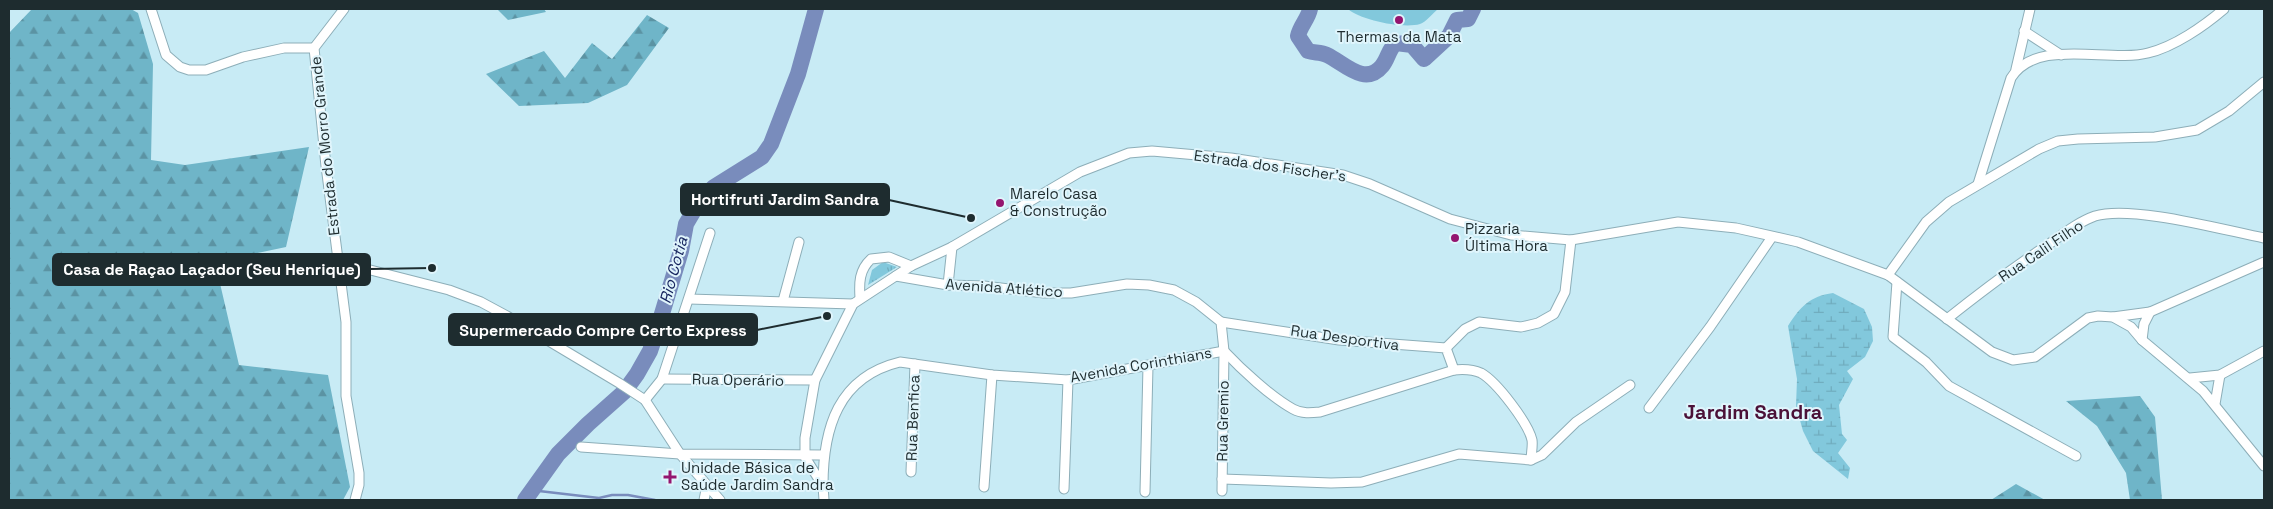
<svg xmlns="http://www.w3.org/2000/svg" width="2273" height="509" font-family="'Space Grotesk',sans-serif">
<defs>
<pattern id="forest-firs" width="22" height="20" patternUnits="userSpaceOnUse" patternTransform="scale(1.25)"><rect width="22" height="20" fill="#6fb5c8"/><path d="M5 1l3.5 6h-7zM16 11l3.5 6h-7z" fill="#5b93a3"/></pattern>
<pattern id="wetland-marsh" width="20" height="14" patternUnits="userSpaceOnUse" patternTransform="scale(1.25)"><rect width="20" height="14" fill="#82c8dc"/><path d="M1 5h8M5 5V1M11 12h8M15 12V8" fill="none" stroke="#70acbd"/></pattern>
<pattern id="park-tufts" width="24" height="20" patternUnits="userSpaceOnUse" patternTransform="scale(1.25)"><rect width="24" height="20" fill="#82c8dc"/><path d="M3 7l-1-3M5 7V3M7 7l1-3M15 17l-1-3M17 17v-4M19 17l1-3" fill="none" stroke="#70acbd"/></pattern>
</defs>
<rect width="100%" height="100%" fill="#c8ebf5"/>
<path fill="#82c8dc" d="M 1348,9 L 1438,9 C 1433,13 1426,22 1420,24 C 1403,29 1360,20 1348,9 Z"/>
<g fill="url(#forest-firs)">
<polygon points="32,9 131,9 138,13 153,64 151,160 185,165 309,147 286,247 215,262 239,365 328,375 350,487 343,500 9,500 9,33"/>
<polygon points="497,9 544,9 546,12 508,20"/>
<polygon points="647,15 669,28 627,85 588,103 519,106 486,74 544,51 565,78 592,43 612,59"/>
<polygon points="2140,396 2155,417 2162,500 2130,500 2126,473 2097,426 2066,401"/>
<polygon points="2016,484 2045,500 1991,500"/>
</g>
<path fill="url(#wetland-marsh)" d="M 1833,293 L 1864,309 L 1872,327 L 1873,341 L 1865,357 L 1847,371 L 1853,379 L 1839,405 L 1842,434 L 1847,440 L 1838,453 L 1850,468 L 1848,479 L 1813,451 L 1803,431 L 1796,406 L 1797,379 L 1788,326 C 1800,307 1810,296 1833,293 Z"/>
<polygon fill="url(#park-tufts)" points="883,262 897,267 868,285 872,270"/>
<g fill="none" stroke-linecap="round" stroke-linejoin="round">
<polyline stroke="#798cbc" stroke-width="2.5" points="535,486 539,491 599,498 612,495 628,495 655,500"/>
<g stroke="#798cbc" stroke-width="16">
<path d="M 1310,9 C 1308,19 1300,26 1298,36 L 1308,51 C 1314,53 1321,52 1327,55 C 1344,63 1365,87 1382,66 C 1388,59 1389,48 1396,43 L 1412,45 L 1424,59 L 1449,36 L 1457,20 L 1468,19 L 1473,9"/>
<polyline points="525,500 558,454 588,424 624,392 637,374 650,351 658,327 681,251 686,224 699,202 714,187 762,157 771,144 798,74 816,9"/>
</g>
<g stroke="#8daeb8" stroke-width="11">
<g id="minor">
<polyline points="151,9 166,55 180,67 189,70 206,70 243,57 284,48 314,48"/>
<polyline points="344,9 314,48 326,166 346,322 346,396 359,473 359,485 355,500"/>
<polyline points="2024,31 2061,55"/>
<polyline points="2016,69 2030,9"/>
<path d="M 1978,184 L 2011,78 C 2036,37 2108,63 2148,53 C 2174,47 2204,26 2224,9"/>
<polyline points="339,262 449,290 481,302 507,316 619,383 645,400 680,454 720,500"/>
<polyline points="1888,275 1926,222 1949,202 2039,149 2058,141 2078,139 2155,137 2197,130 2229,111 2264,82"/>
<polyline points="896,276 948,285 984,286 1044,293 1071,293 1127,284 1149,285 1174,290 1196,302 1221,322 1224,351 1222,491"/>
<polyline points="1897,282 1893,337 1926,362 1949,386 2076,456"/>
<polyline points="948,285 952,247"/>
<path d="M 860,298 C 859,283 859,270 871,259 L 889,257 L 911,266"/>
<polyline points="689,299 853,304"/>
<polyline points="783,301 799,242"/>
<polyline points="2150,312 2264,262"/>
<polyline points="2113,317 2150,312 2144,324 2142,340"/>
<path d="M 1947,319 C 1981,292 2014,267 2049,244 C 2063,234 2078,222 2095,216 C 2132,205 2223,230 2264,238"/>
<polyline points="1221,322 1339,340 1446,348 1454,370"/>
<polyline points="1446,348 1465,329 1479,322 1521,327 1538,323 1554,314 1565,292 1571,240"/>
<polyline points="2190,378 2220,375 2264,351"/>
<polyline points="662,379 815,380"/>
<polyline points="645,400 662,379 710,233"/>
<polyline points="2215,404 2220,375"/>
<polyline points="1649,408 1710,327 1772,237"/>
<polyline points="581,447 680,454 823,455"/>
<polyline points="911,472 915,364"/>
<polyline points="1222,479 1331,483 1362,482 1459,454 1531,460 1542,455 1576,422 1630,385"/>
<path d="M 823,486 C 823,428 838,377 900,362 L 992,375 L 1068,380 L 1224,351 C 1241,369 1271,397 1293,409 C 1302,414 1311,413 1320,412 L 1454,370 C 1464,369 1472,369 1481,373 C 1497,382 1528,423 1532,440 C 1533,446 1531,454 1531,460"/>
<polyline points="984,487 992,375"/>
<polyline points="1064,489 1068,380"/>
<polyline points="1145,492 1148,366"/>
<polyline points="704,500 707,485"/>
<polyline points="824,500 823,486 805,457 805,438 815,380 853,304 911,266 952,247 1080,172 1129,153 1152,151 1231,158 1343,175 1370,184 1450,219 1511,235 1571,240 1678,222 1736,228 1798,242 1888,275 1992,352 2013,360 2035,357 2088,318 2098,316 2113,317 2131,327 2142,340 2203,391 2264,466"/>
</g>
</g>
<use href="#minor" stroke="#fff" stroke-width="9"/>
</g>
<g fill="#94156f" stroke="#e0f5fc" stroke-width="2">
<circle cx="1399" cy="20" r="5"/>
<circle cx="1000" cy="203" r="5"/>
<circle cx="1455" cy="238" r="5"/>
<path d="M667.5 469.5h5v5h5v5h-5v5h-5v-5h-5v-5h5z"/>
</g>
<g text-anchor="middle" stroke-width="4" stroke-linejoin="round" paint-order="stroke">
<g font-size="15" fill="#1e2c2f" stroke="#e0f5fc" text-anchor="start">
<text x="1399" y="42" text-anchor="middle">Thermas da Mata</text>
<text x="1010" y="199">Marelo Casa<tspan x="1010" dy="17">&amp; Construção</tspan></text>
<text x="1465" y="234">Pizzaria<tspan x="1465" dy="17">Última Hora</tspan></text>
<text x="681" y="473">Unidade Básica de<tspan x="681" dy="17">Saúde Jardim Sandra</tspan></text>
</g>
<g font-size="15" fill="#1e2c2f" stroke="#e0f5fc">
<text transform="translate(325 146) rotate(-96)" y="5">Estrada do Morro Grande</text>
<text transform="translate(1270 166) rotate(8)" y="5">Estrada dos Fischer's</text>
<text transform="translate(2041 251) rotate(-34)" y="5">Rua Calil Filho</text>
<text transform="translate(1004 288) rotate(4)" y="5">Avenida Atlético</text>
<text transform="translate(1345 338) rotate(8)" y="5">Rua Desportiva</text>
<text transform="translate(1141 365) rotate(-10)" y="5">Avenida Corinthians</text>
<text transform="translate(738 380) rotate(1)" y="5">Rua Operário</text>
<text transform="translate(913 418) rotate(-88)" y="5">Rua Benfica</text>
<text transform="translate(1223 421) rotate(-89)" y="5">Rua Gremio</text>
</g>
<g font-size="16" font-style="italic" fill="#14225c" stroke="#e0f5fc">
<text transform="translate(673 270) rotate(-75)" y="6">Rio Cotia</text>
</g>
<g font-size="20" font-weight="bold" fill="#4b1138" stroke="#e0f5fc">
<text x="1753" y="419">Jardim Sandra</text>
</g>
</g>
<path fill="none" stroke="#1e2c2f" stroke-width="2" d="M971 218L889 200M432 268L370 269M827 316L757 330"/>
<g fill="#1e2c2f" stroke="#e0f5fc" stroke-width="2">
<circle cx="971" cy="218" r="5"/>
<circle cx="432" cy="268" r="5"/>
<circle cx="827" cy="316" r="5"/>
</g>
<g fill="#1e2c2f" stroke="#1e2c2f" stroke-width="2">
<rect x="681" y="184" width="208" height="31" rx="5"/>
<rect x="53" y="254" width="317" height="31" rx="5"/>
<rect x="449" y="314" width="308" height="31" rx="5"/>
</g>
<g font-size="16" text-anchor="middle" font-weight="bold" fill="#fff">
<text x="785" y="205">Hortifruti Jardim Sandra</text>
<text x="212" y="275">Casa de Raçao Laçador (Seu Henrique)</text>
<text x="603" y="336">Supermercado Compre Certo Express</text>
</g>
<rect width="2273" height="509" fill="none" stroke="#1e2c2f" stroke-width="20"/>
</svg>
